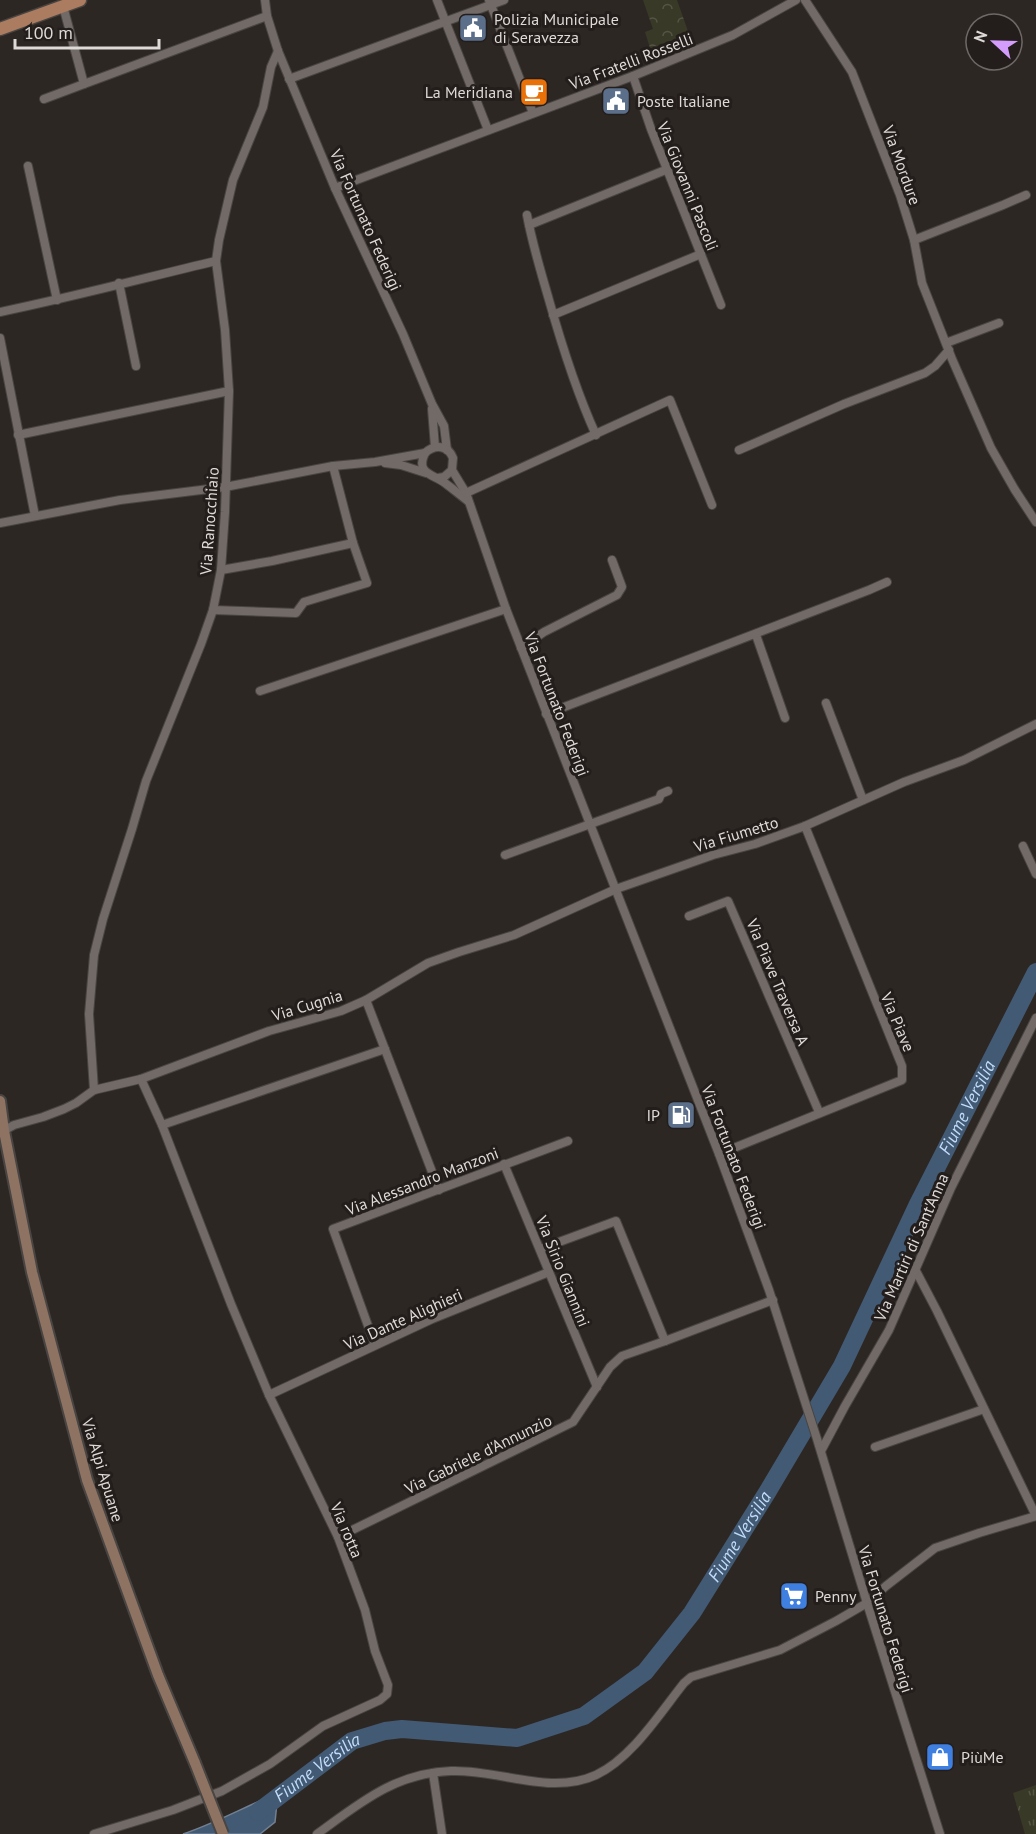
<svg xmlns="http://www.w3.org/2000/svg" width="1036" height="1834" font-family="'PT Sans',sans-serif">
<defs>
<pattern id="grass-tufts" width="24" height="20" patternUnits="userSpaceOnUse" patternTransform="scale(1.5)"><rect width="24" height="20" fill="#383926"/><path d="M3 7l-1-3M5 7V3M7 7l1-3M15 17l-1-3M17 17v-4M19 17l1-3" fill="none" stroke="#545545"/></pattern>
<pattern id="forest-crowns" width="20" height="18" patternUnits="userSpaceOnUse" patternTransform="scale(1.5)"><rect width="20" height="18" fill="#383926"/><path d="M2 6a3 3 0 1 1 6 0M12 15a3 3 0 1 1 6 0" fill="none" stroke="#545545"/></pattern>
</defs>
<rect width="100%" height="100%" fill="#2d2724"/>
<polygon fill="url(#grass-tufts)" points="1036,1785 1036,1834 1025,1834 1013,1793"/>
<polygon fill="url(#forest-crowns)" points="643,0 677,0 690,37 651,51 645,32 653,29"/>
<path fill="#425a74" stroke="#718092" stroke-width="1.5" d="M 278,1793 L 275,1822 L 260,1834 L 183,1834 C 216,1823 246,1806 278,1793 Z"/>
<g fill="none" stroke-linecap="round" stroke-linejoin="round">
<path stroke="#425a74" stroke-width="18" id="s1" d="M 258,1812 L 352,1741 L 385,1731 L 402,1729 L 517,1738 L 584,1716 L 645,1672 L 692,1613 L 768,1491 L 842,1366 L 918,1204 L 1036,972"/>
<g stroke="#494542" stroke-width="10">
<g id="minor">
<polyline points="265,0 267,16 278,51 335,188 403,334 432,404 444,426 447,450"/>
<polyline points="437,0 488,130"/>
<polyline points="489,0 533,113"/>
<polyline points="805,0 852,72 900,195 914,240 922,283 952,359 991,448 1015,490 1036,522"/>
<polyline points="63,6 84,84 267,16"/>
<polyline points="633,76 651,129 721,305"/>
<polyline points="289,79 504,0"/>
<polyline points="44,99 84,84"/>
<polyline points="28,166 57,300"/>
<polyline points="335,188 633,76 733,35 796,0"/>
<path d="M 527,215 C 532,243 541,272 549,300 C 562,346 576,391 596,435"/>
<polyline points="529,225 668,169"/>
<polyline points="914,240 1003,205 1026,195"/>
<polyline points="119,283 136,366"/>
<path d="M 0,312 C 73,297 144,278 216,261"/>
<polyline points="553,315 701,254"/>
<polyline points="0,338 35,516"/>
<polyline points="946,343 999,323"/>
<polyline points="432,409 435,447"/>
<polyline points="18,435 229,391"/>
<polyline points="739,450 844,404 925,373 935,366 949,350"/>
<polyline points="385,463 401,465 426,473"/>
<polyline points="452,470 466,493 506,609 719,1154 769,1290 817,1439 867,1603 940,1834"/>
<path d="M 438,478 L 444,477 L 452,470 L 453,458 C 448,445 435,444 425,453 C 415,474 433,474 445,483 C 453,489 460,495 468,501"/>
<polyline points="466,493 670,400 712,505"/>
<polyline points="0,523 120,500 225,487 333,466 375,462 425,453"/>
<polyline points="221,570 272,561 353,543"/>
<polyline points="213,610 296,613 304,602 367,583 353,543 333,466"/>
<polyline points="756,635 785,718"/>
<polyline points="521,648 544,632 617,595 622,587 612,560"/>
<polyline points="260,691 506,609"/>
<polyline points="826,703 863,800"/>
<polyline points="546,714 869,590 887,582"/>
<polyline points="1023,846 1036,874"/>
<polyline points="505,855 659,799 661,794 668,791"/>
<polyline points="689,916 728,901 819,1112"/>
<polyline points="366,1000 439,1190"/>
<polyline points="94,1090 89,1014 94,955 103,919 132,829 146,781 201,644 213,610 221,570 225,512 229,391 225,330 216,261 219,240 233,180 263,107 271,67 278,51"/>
<polyline points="162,1125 385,1049"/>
<polyline points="1,1132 14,1125 43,1117 64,1109 76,1103 94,1090 141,1079 269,1031 341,1011 366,1000 428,963 459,952 514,935 616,889 713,855 755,844 805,826 904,782 964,760 1036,724"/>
<polyline points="719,1154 902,1080 902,1066 805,826"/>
<polyline points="504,1164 597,1387"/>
<polyline points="540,1249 616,1221 665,1341"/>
<polyline points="916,1271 937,1311 1036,1516"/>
<polyline points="375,1345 333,1229 568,1141"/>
<polyline points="269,1395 432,1319 549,1272"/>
<polyline points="875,1447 984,1409"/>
<polyline points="821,1451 845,1406 889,1330 951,1188 1036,1018"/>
<polyline points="338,1537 573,1422 610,1367 622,1356 665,1341 773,1300"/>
<polyline points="433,1773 442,1834"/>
<polyline points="94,1834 173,1810 222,1791 270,1764 323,1726 380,1700 387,1694 388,1685 375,1651 365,1610 338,1537 269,1395 231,1304 162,1125 141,1079"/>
<path d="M 317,1834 C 360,1803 395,1773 451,1771 C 499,1769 550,1796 596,1775 C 632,1758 660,1713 684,1683 L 691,1677 L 780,1650 L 836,1621 L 867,1603 L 886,1586 L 935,1548 L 979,1533 L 1036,1516"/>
</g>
</g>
<g stroke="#494542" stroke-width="14">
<polyline id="secondary" points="0,1101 4,1131 32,1272 87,1480 158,1675 195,1763"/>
</g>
<g stroke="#494542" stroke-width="15">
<polyline id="primary" points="0,29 80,0"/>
</g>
<use href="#minor" stroke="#726a67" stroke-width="8"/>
<use href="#secondary" stroke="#8e7363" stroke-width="10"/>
<use href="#primary" stroke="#ab7c60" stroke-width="12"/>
<g stroke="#494542" stroke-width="14" stroke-linecap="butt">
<polyline id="secondary-bridge" points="195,1763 223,1834"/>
</g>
<use href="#secondary-bridge" stroke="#8e7363" stroke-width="10"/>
</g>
<defs>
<g id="civic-square" transform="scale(1.5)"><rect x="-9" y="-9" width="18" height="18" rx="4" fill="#5c6f8a" stroke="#231d1b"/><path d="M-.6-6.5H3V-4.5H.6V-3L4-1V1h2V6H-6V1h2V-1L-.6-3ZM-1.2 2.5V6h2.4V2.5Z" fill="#fff"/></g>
<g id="cafe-square" transform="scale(1.5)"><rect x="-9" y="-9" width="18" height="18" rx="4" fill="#e8710a" stroke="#231d1b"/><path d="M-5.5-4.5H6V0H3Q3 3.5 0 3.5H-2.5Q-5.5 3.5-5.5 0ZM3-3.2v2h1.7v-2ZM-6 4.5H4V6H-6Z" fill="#fff"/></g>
<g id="fuel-square" transform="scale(1.5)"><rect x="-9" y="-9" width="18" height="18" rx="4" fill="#5c6f8a" stroke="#231d1b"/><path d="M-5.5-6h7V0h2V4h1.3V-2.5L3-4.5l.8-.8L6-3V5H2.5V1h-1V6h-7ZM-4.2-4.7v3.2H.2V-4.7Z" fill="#fff"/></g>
<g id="supermarket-square" transform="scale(1.5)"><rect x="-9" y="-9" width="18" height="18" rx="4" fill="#3f7fe0" stroke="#231d1b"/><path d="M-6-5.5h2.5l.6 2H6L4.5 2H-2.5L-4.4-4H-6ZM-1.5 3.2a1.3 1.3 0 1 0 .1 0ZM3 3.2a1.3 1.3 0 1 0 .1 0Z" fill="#fff"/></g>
<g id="shop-square" transform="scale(1.5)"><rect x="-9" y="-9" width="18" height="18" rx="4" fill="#3f7fe0" stroke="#231d1b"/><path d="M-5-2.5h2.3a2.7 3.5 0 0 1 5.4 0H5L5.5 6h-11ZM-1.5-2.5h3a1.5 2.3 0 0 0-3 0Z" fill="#fff"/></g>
</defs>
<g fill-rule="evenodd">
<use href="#civic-square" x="473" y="28"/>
<use href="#cafe-square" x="534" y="92"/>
<use href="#civic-square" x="616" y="101"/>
<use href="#fuel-square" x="681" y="1115"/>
<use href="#supermarket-square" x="794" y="1596"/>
<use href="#shop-square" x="940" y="1757"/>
</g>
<g text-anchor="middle" stroke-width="6" stroke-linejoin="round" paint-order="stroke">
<g font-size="16" fill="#dedad8" stroke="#231d1b" text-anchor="start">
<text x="494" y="25">Polizia Municipale<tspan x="494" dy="18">di Seravezza</tspan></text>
<text x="513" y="98" text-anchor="end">La Meridiana</text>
<text x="637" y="107">Poste Italiane</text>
<text x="660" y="1121" text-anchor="end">IP</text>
<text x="815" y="1602">Penny</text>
<text x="961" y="1763">PiùMe</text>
</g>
<g font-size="16" fill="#dedad8" stroke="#231d1b">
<text transform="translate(631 61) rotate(-21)" y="6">Via Fratelli Rosselli</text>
<text transform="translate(902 165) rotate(70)" y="6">Via Mordure</text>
<text transform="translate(688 186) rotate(68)" y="6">Via Giovanni Pascoli</text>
<text transform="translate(366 220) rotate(66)" y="6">Via Fortunato Federigi</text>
<text transform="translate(209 521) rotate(-86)" y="6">Via Ranocchiaio</text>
<text transform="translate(557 704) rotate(69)" y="6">Via Fortunato Federigi</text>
<text transform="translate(736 834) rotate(-17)" y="6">Via Fiumetto</text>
<text transform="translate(778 982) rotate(67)" y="6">Via Piave Traversa A</text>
<text transform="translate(307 1005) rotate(-17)" y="6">Via Cugnia</text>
<text transform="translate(898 1022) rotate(67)" y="6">Via Piave</text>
<text transform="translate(734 1157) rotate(69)" y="6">Via Fortunato Federigi</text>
<text transform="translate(422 1181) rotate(-21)" y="6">Via Alessandro Manzoni</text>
<text transform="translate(911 1247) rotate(-66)" y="6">Via Martiri di Sant'Anna</text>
<text transform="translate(563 1271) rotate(68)" y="6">Via Sirio Giannini</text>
<text transform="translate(403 1319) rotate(-24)" y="6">Via Dante Alighieri</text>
<text transform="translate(478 1454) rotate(-26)" y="6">Via Gabriele d'Annunzio</text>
<text transform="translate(103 1470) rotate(73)" y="6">Via Alpi Apuane</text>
<text transform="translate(347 1530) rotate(67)" y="6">Via rotta</text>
<text transform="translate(886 1619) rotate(73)" y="6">Via Fortunato Federigi</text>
</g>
<g font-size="18" font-style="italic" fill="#c2dbf8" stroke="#231d1b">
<text dy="6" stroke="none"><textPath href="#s1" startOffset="1082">Fiume Versilia</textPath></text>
<text dy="6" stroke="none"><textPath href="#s1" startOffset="596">Fiume Versilia</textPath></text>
<text dy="6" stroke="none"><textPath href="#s1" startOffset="74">Fiume Versilia</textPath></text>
</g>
</g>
<g transform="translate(994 42) rotate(292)"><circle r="28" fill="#231d1b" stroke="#6e6967" stroke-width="1.5"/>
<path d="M0-4.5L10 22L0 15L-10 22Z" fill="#d49cfb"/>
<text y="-9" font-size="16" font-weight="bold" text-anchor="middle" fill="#dedad8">N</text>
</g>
<path d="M15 39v9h144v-9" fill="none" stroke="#dedad8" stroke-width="3"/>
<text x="24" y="39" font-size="18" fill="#dedad8" stroke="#231d1b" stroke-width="4.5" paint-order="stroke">100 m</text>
</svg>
